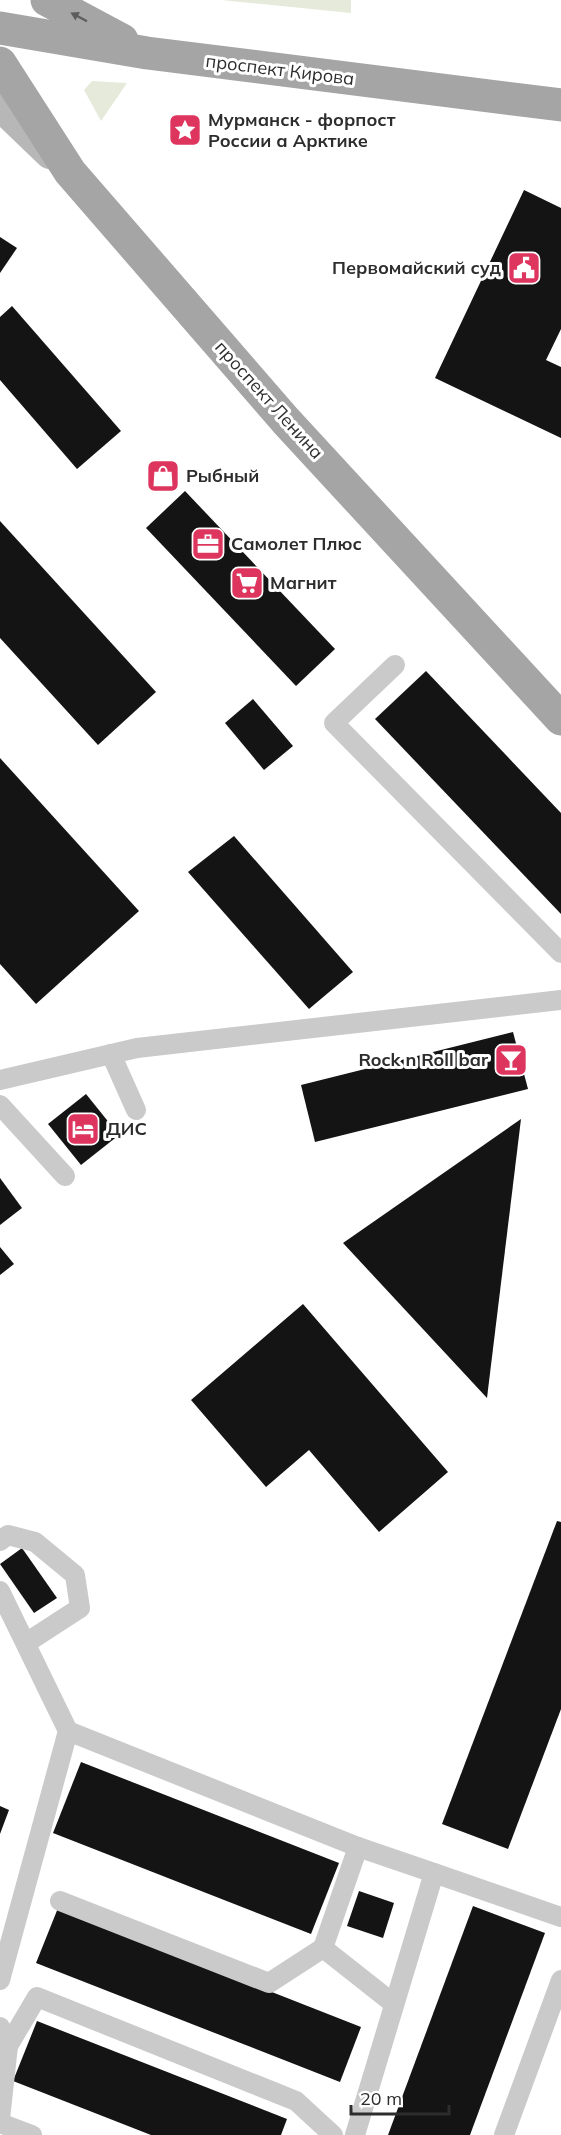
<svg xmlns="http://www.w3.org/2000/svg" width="561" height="2135" font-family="Mulish,sans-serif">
<rect width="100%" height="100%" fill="#fff"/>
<g fill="#e5eadb">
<polygon points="221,0 351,0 351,13"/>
<polygon points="92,81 127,83 101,121 84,90"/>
</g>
<g fill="#141414">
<polygon points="524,190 561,208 561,329 546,360 561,367 561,438 435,378"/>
<polygon points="0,237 17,248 0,273"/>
<polygon points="12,306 121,431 77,469 0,380 0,317"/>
<polygon points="185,491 335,649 296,686 146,528"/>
<polygon points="0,521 156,692 98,745 0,638"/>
<polygon points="426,671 561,813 561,914 375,719"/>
<polygon points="253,699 293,746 264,770 225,723"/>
<polygon points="0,758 139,911 36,1004 0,964"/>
<polygon points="234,836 353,972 309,1009 188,872"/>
<polygon points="513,1032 528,1089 315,1142 301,1085"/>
<polygon points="86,1094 119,1135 81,1165 48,1124"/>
<polygon points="521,1119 487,1398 343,1243"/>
<polygon points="0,1178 22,1208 0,1225"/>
<polygon points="0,1247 14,1264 0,1275"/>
<polygon points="303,1304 448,1472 379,1532 309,1450 266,1487 191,1400"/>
<polygon points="557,1521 561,1522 561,1709 508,1849 442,1824"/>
<polygon points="22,1548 57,1598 34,1613 0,1564"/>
<polygon points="81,1762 339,1863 311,1934 53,1833"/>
<polygon points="0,1806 9,1810 0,1834"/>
<polygon points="359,1891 394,1903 383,1938 347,1926"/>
<polygon points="473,1906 545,1933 470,2135 388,2135"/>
<polygon points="58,1908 361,2027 340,2082 36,1963"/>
<polygon points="37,2021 287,2119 281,2135 151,2135 13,2081"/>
</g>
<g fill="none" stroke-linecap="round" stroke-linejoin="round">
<g stroke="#cacaca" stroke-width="20">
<polyline points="395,665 334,723 561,953"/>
<polyline points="111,1054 136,1110"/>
<polyline points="0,1080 137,1048 561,1000"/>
<polyline points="0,1105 65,1176"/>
<polyline points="0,1541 8,1535 35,1542 75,1575 80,1608 26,1643"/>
<polyline points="0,1591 68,1731"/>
<polyline points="358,1847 323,1948 394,2004"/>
<polyline points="60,1901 269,1983 323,1948"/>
<polyline points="0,1980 68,1731 358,1847 434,1873"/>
<polyline points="0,2027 8,2046 0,2119"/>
<polyline points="8,2046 37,1997 296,2101 333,2135"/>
<polyline points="0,2123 32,2135"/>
<polyline points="355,2135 434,1873 561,1917"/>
<polyline points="504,2135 561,1980"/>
</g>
<polyline stroke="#b7b7b7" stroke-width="33" points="0,104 51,153"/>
<g stroke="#a5a5a5" stroke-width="33">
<polyline points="47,0 122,40"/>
<polyline points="0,28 147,53 561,105"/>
<polyline points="0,63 70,172 286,421 561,719"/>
</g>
</g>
<defs><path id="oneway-solid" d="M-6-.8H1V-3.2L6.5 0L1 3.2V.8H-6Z" transform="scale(1.5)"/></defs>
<use fill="#5d5d5d" href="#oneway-solid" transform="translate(79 17) rotate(-152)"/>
<defs>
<g id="sight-square" transform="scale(1.725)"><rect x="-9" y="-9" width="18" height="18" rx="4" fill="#dd355e" stroke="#fff"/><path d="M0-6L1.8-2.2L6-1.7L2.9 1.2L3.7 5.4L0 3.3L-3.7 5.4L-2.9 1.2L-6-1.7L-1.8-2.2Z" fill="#fff"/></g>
<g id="civic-square" transform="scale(1.725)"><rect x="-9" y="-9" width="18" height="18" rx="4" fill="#dd355e" stroke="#fff"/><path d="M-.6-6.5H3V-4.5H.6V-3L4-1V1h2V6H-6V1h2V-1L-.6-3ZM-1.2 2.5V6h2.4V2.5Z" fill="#fff"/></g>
<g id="shop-square" transform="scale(1.725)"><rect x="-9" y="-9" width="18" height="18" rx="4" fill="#dd355e" stroke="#fff"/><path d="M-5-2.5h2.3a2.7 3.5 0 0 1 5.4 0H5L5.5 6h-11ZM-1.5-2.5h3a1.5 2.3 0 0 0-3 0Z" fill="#fff"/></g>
<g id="office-square" transform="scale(1.725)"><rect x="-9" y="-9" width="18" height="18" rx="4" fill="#dd355e" stroke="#fff"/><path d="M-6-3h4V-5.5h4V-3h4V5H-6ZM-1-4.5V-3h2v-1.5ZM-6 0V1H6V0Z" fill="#fff"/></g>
<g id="supermarket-square" transform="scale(1.725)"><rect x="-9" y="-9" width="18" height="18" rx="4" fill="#dd355e" stroke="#fff"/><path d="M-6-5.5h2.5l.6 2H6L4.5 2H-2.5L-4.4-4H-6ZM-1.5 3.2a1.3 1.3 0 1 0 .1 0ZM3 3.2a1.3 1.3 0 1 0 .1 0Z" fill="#fff"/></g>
<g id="bar-square" transform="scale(1.725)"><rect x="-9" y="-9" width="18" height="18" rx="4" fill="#dd355e" stroke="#fff"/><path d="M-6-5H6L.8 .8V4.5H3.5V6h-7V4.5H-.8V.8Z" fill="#fff"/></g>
<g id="hotel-square" transform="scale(1.725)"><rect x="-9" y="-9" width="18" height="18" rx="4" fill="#dd355e" stroke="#fff"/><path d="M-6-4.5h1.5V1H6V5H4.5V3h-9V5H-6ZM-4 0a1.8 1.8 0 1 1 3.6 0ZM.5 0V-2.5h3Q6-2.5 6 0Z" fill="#fff"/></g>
</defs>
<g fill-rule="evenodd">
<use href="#sight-square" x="185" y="130"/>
<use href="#civic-square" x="524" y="268"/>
<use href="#shop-square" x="163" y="476"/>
<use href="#office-square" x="208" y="544"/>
<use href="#supermarket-square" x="247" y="583"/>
<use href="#bar-square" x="511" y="1060"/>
<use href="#hotel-square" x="83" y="1129"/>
</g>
<g text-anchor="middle" stroke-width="6" stroke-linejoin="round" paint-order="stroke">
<g font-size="18" fill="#2d2d2d" stroke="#fff">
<text transform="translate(280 70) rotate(7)" y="6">проспект Кирова</text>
<text transform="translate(269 400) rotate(48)" y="6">проспект Ленина</text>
</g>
<g font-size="18" font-weight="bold" fill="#2d2d2d" stroke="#fff" text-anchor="start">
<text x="208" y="126">Мурманск - форпост<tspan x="208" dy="21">России а Арктике</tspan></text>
<text x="501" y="274" text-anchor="end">Первомайский суд</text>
<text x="186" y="482">Рыбный</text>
<text x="231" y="550">Самолет Плюс</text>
<text x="270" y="589">Магнит</text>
<text x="488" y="1066" text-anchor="end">Rock n Roll bar</text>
<text x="106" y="1135">ДИС</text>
</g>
</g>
<path d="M351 2105v9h98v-9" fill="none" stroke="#2d2d2d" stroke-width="3"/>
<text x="360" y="2105" font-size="18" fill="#2d2d2d" stroke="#ffffff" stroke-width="4.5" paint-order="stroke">20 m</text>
</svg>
